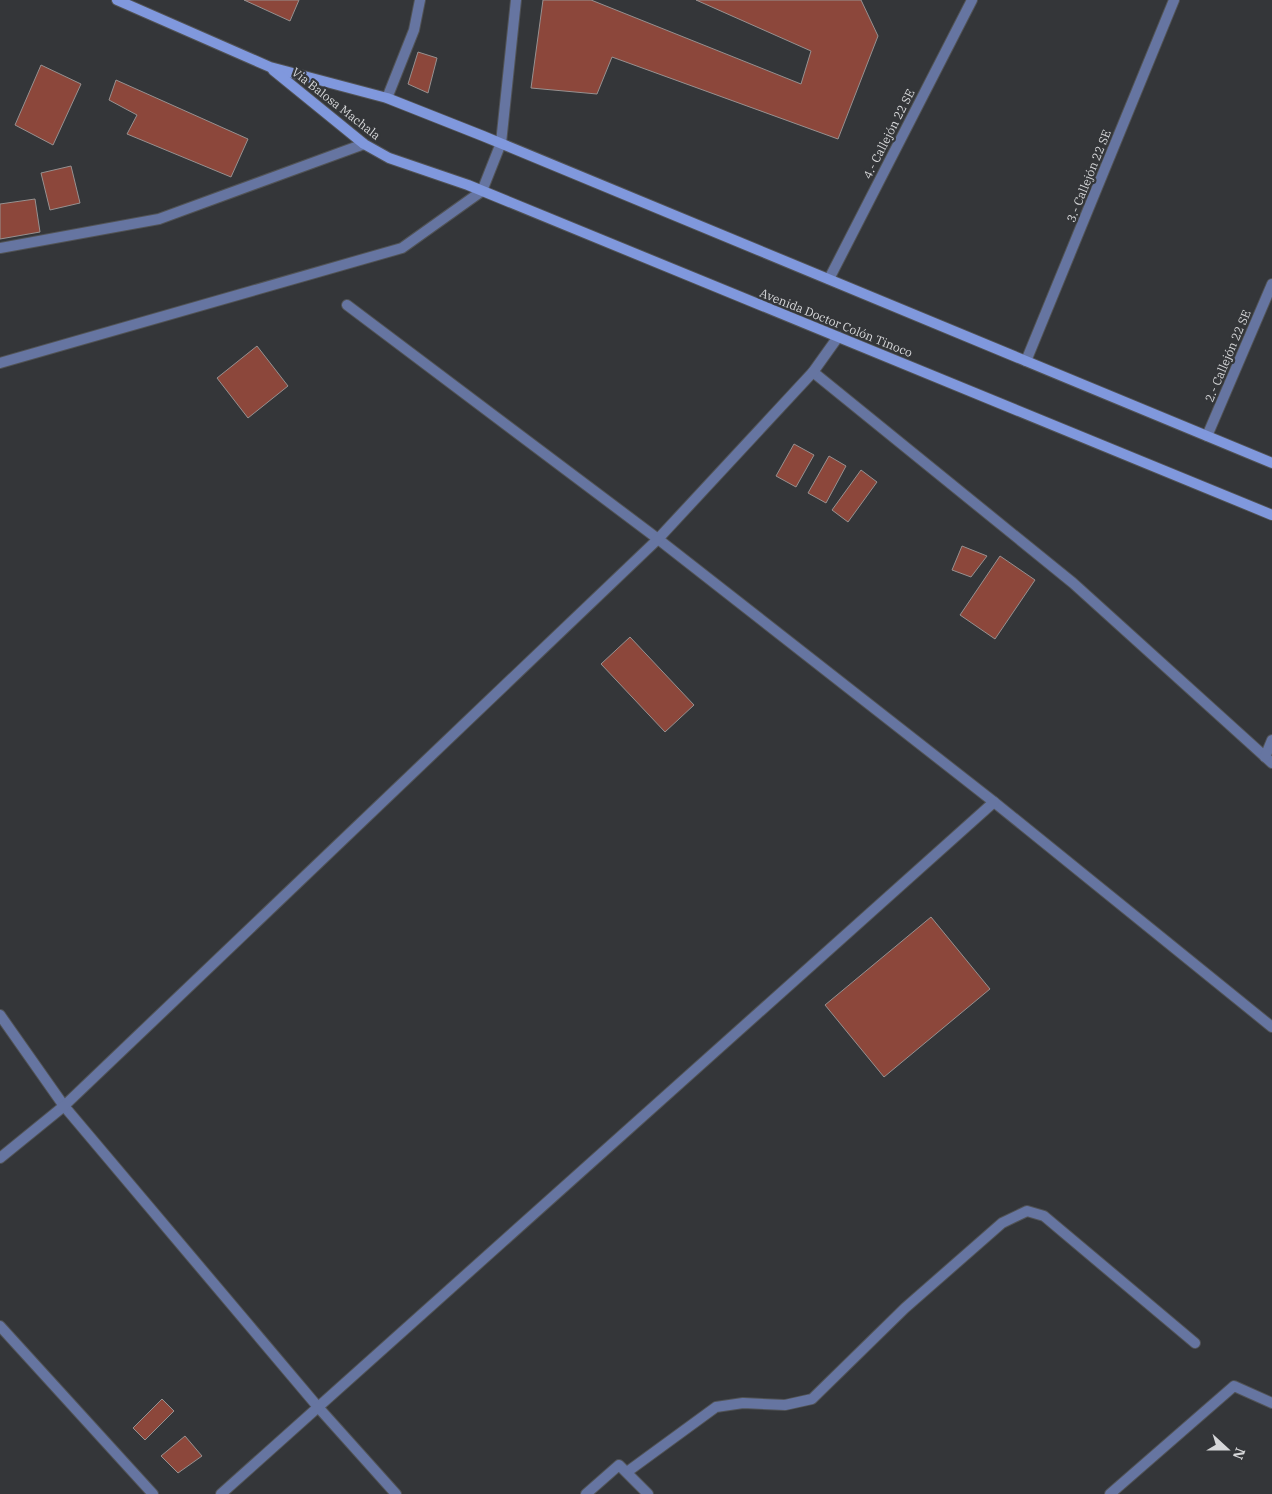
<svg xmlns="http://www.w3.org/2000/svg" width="1272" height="1494" font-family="'IBM Plex Serif',serif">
<rect width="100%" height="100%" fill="#343639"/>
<g fill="#8c473b" stroke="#979190">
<polygon points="244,0 299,0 290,21"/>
<polygon points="543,0 591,0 801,84 811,51 696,0 861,0 878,36 838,139 612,57 597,94 531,88"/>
<polygon points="418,52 437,58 428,93 408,84"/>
<polygon points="41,65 81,84 53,145 15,125"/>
<polygon points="116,80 248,139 231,177 127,134 137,115 109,100"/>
<polygon points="71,166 80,203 50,210 41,173"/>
<polygon points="35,199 40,232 0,239 0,204"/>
<polygon points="257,346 288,386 248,418 217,378"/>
<polygon points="794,444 814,455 796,487 776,476"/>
<polygon points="829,456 846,466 826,503 808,493"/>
<polygon points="861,470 877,482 848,522 832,510"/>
<polygon points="962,546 987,556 971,577 952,570"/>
<polygon points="1000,556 1035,580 995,639 960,615"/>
<polygon points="630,637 694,705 665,732 601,664"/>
<polygon points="931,917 990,989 884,1077 825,1005"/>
<polygon points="162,1399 174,1411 145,1440 133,1428"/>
<polygon points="185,1436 202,1456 178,1473 161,1456"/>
</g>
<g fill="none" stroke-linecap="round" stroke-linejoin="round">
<g stroke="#515356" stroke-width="12">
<polyline id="lane" points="627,1472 716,1407 743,1403 785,1405 812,1399 905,1308 1002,1223 1027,1211 1044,1216 1195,1343"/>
</g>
<g stroke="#515356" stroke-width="12">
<g id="street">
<polyline points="387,98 414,30 420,0"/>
<polyline points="0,248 159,219 364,144"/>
<polyline points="829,279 972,0"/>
<polyline points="347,305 658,539 994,802 1272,1027"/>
<polyline points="1026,361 1174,0"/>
<polyline points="0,363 402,248 482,191 501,143 516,0"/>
<polyline points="813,372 1073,583 1272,763"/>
<polyline points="1207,436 1272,284"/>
<polyline points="1265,757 1272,740"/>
<polyline points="0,1015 64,1106 318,1407 396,1494"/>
<polyline points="0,1158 64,1106 658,539 813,372 838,337"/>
<polyline points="0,1326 153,1494"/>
<polyline points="221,1494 994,802"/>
<polyline points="586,1494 619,1465 648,1494"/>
<polyline points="1110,1494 1234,1386 1272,1403"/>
</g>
</g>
<g stroke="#515356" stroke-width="12">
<g id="secondary">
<polyline points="117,0 270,67 387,98 483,136 1272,463"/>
<polyline points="273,70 364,144 389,158 468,185 1272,515"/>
</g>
</g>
<use href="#lane" stroke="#6675a1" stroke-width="10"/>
<use href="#street" stroke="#6675a1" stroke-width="10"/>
<use href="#secondary" stroke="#8098dd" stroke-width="10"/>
</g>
<g text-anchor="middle" stroke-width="4.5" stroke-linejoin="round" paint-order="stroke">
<g font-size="12" fill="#d6d7d9" stroke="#343639">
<text transform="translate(336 104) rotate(38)" y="4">Via Balosa Machala</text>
<text transform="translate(889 134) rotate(-63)" y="4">4.- Callejón 22 SE</text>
<text transform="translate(1089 176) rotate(-68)" y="4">3.- Callejón 22 SE</text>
<text transform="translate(836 323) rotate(22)" y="4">Avenida Doctor Colón Tinoco</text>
<text transform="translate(1228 356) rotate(-67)" y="4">2.- Callejón 22 SE</text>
</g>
</g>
<g transform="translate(1227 1449) rotate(111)" stroke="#343639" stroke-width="4" paint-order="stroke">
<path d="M0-4L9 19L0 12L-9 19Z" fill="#d6d7d9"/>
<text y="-8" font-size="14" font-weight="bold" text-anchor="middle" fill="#d6d7d9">N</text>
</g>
</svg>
